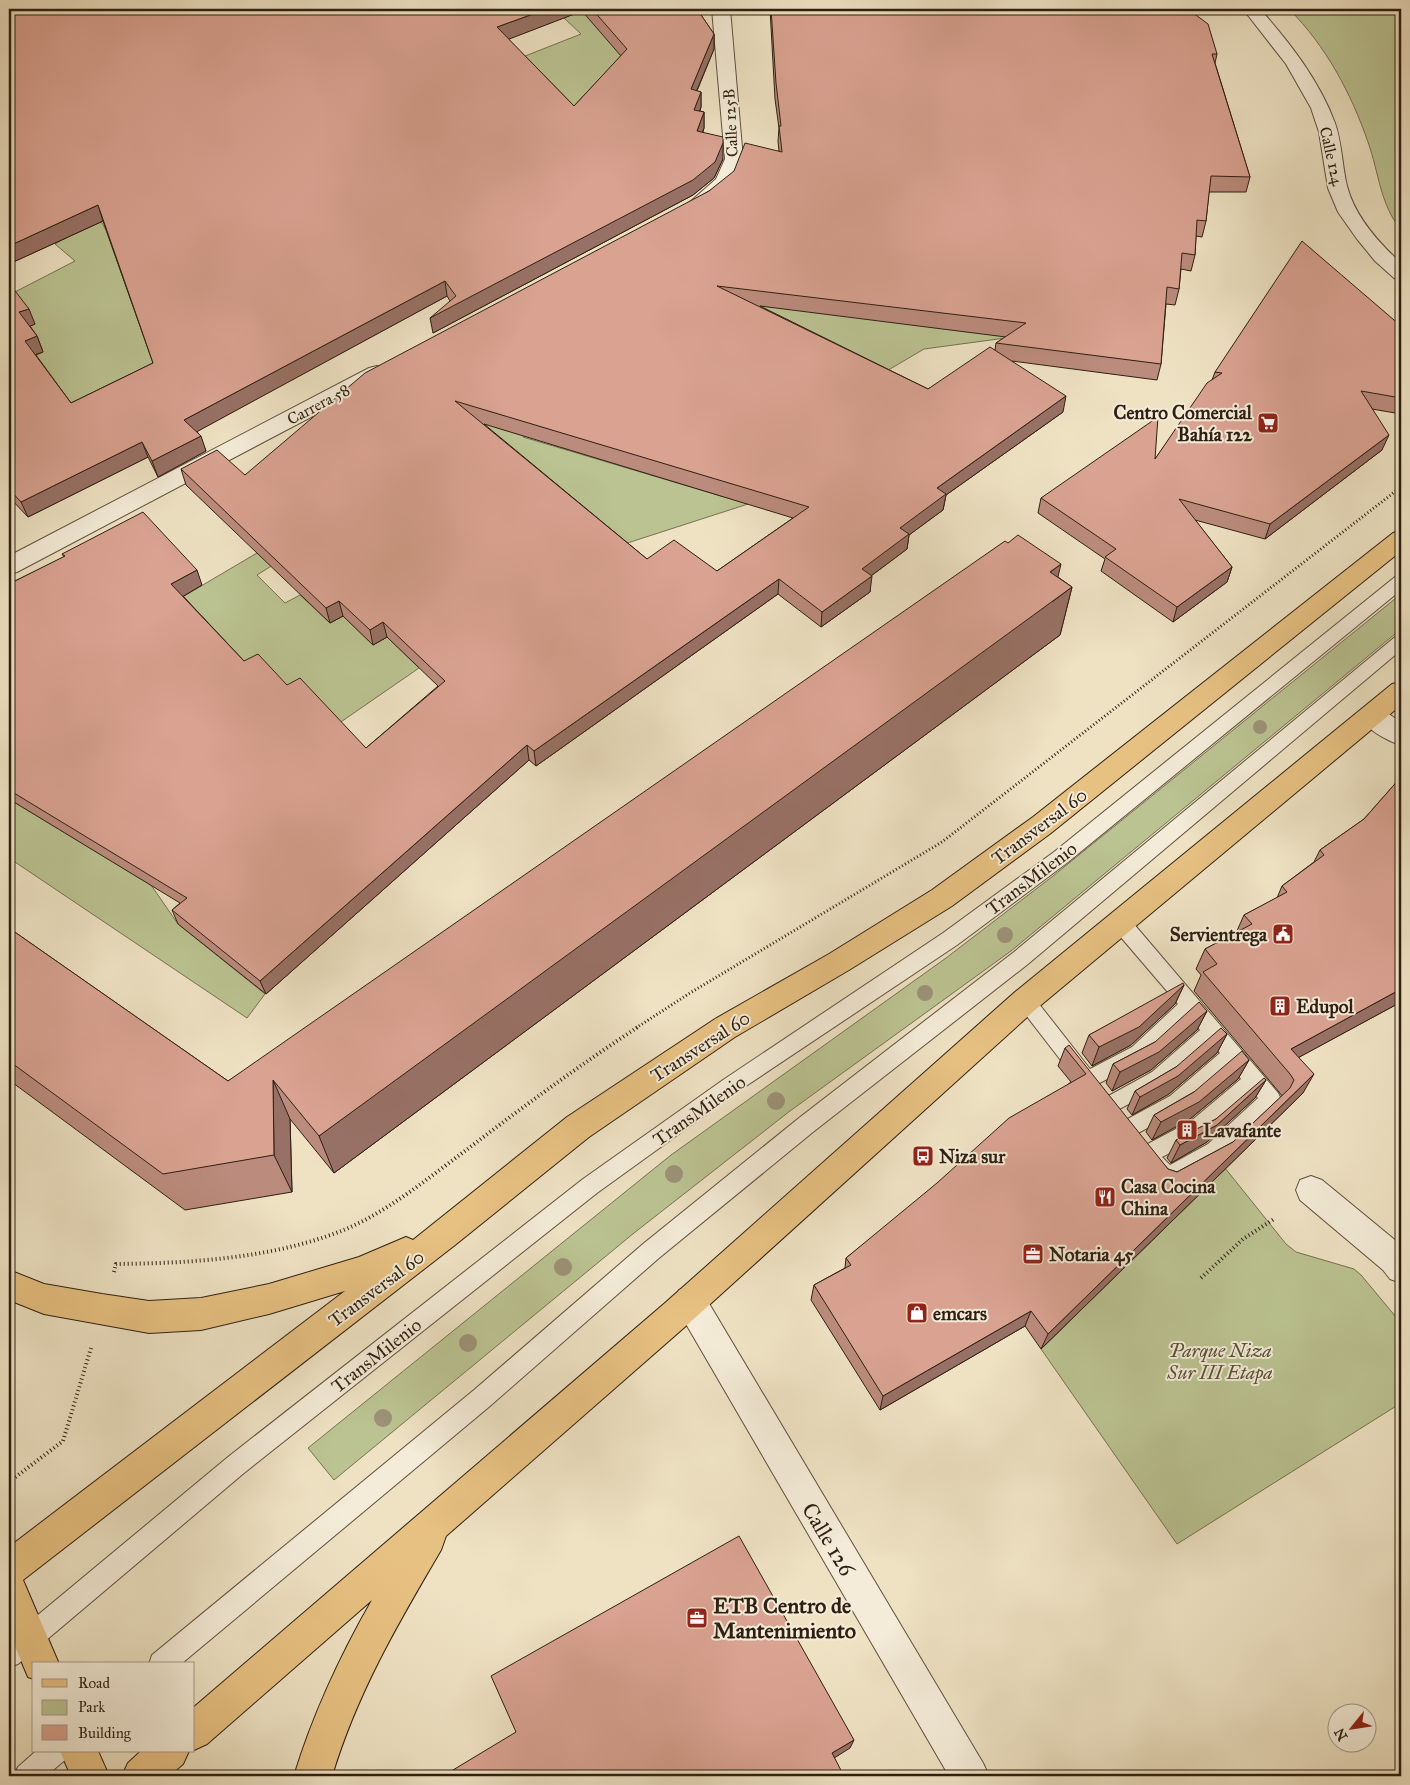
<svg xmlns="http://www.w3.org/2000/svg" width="1410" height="1785" font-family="'IM FELL Great Primer',serif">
<rect width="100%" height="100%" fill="#eee2c3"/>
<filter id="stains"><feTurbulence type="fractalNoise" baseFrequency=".004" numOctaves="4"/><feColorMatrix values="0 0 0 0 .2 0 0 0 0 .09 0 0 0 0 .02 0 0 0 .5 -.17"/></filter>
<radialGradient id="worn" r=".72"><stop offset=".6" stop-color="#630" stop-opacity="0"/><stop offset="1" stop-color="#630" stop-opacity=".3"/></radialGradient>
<g fill="#bbc392" stroke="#757152">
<polygon points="564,9 619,9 628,65 612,139 515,60 581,34 564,18"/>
<path d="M 1289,9 L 1401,9 L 1401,230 C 1380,204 1379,173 1368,142 C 1351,93 1326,46 1289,9 Z"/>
<polygon points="9,156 94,209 106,230 151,357 190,347 54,431 31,356 26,328 34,324 11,294 75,261 55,244 66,238 16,198"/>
<polygon points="715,296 1013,337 924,349 873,379"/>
<polygon points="542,411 523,437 748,504 615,547 465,443 492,421"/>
<polygon points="257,553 273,565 257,575 285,603 300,595 330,623 343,616 373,645 387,637 419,668 335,726 147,618"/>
<polygon points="1401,594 1401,629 1011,951 790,1111 634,1233 334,1480 308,1448 671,1155 946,958 1053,876"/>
<polygon points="9,799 151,885 178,924 265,994 247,1018 9,858"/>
<polygon points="1225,1168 1286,1244 1296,1252 1354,1269 1361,1275 1401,1323 1401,1403 1177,1544 1041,1349"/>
</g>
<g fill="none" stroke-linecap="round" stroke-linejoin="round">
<g stroke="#5f503e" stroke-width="2">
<g id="service">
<polygon points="1401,575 1401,590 1068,862 957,945 737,1092 597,1193 244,1473 18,1664 9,1667 9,1639 228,1457 583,1179 723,1080 943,933 1054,852 1395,577"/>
<polygon points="1401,635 1401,650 1028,964 813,1132 659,1258 490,1406 181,1664 149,1664 152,1655 474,1390 643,1244 799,1118 1014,952 1395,637"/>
<path d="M 1120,914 L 1127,916 L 1278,1093 L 1281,1099 L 1278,1105 L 1222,1158 L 1167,1187 C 1157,1183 1148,1173 1147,1163 L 1142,1161 L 1139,1154 L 1142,1147 L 1191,1121 L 1241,1079 L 1232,1067 L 1184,1108 L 1129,1138 L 1122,1136 L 1119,1129 L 1122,1122 L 1170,1096 L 1220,1053 L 1212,1044 L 1166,1084 L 1110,1114 L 1103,1111 L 1100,1105 L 1103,1099 L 1152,1072 L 1200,1030 L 1190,1018 L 1146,1059 L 1088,1089 L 1081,1086 L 1079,1078 L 1073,1076 L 1015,1001 L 1018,995 L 1025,993 L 1032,995 L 1090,1069 L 1132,1047 L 1178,1004 L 1113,928 L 1111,922 L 1113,916 ZM 1254,1093 L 1258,1098 L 1208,1144 L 1170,1165 L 1162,1157 L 1205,1135 Z"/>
<polygon points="36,1751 69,1751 65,1760 46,1776 14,1776 18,1767"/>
</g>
</g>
<g stroke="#5f503e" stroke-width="2">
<g id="minor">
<polygon points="712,9 730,9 743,159 732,186 707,206 700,208 693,206 690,202 716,179 725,159"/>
<path d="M 1243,9 L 1260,9 C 1290,43 1319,80 1335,123 C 1342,143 1342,165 1347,186 C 1355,217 1379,243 1401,263 L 1401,280 L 1394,278 L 1375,261 L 1357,239 L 1338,212 L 1328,188 L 1319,132 L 1311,108 L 1286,64 Z"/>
<polygon points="377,366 385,368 388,373 385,378 17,572 9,574 9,556 369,368"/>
<path d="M 1372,706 L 1381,709 L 1401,722 L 1401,745 C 1387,741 1366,729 1359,716 L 1363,709 Z"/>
<polygon points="1311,1176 1322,1180 1401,1245 1401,1283 1390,1279 1383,1270 1300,1200 1296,1190 1300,1180"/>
<polygon points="690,1286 701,1290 983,1763 989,1776 949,1776 679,1312 674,1301 679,1290"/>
</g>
</g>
<g stroke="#2f1f12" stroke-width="2">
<g id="primary">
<polygon points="1401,531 1401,551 1051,833 952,906 849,970 735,1037 589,1137 455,1245 23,1580 59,1664 34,1664 34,1679 28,1677 9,1632 9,1547 345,1291 269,1314 201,1330 149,1333 44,1314 9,1300 9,1270 44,1284 102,1294 149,1301 201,1298 269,1284 359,1257 406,1237 413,1240 567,1117 715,1019 829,954 932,890 1033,817 1393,533"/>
<path d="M 1401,682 L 1401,705 L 1035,1010 L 687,1325 L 446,1536 L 441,1550 C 397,1625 357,1693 332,1776 L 294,1776 C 313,1714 340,1656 372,1600 L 207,1744 L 194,1750 L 194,1707 L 665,1303 L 1015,992 L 1392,684 Z"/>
<polygon points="60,1751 98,1751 109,1776 71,1776"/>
<polygon points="141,1751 189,1751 183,1764 169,1776 122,1776 128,1763"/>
</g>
</g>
<polyline stroke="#2f1f12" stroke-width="3" stroke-dasharray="1 2.5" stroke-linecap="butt" points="636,1028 690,993 942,842 1401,487"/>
<g stroke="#2f1f12" stroke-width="4" stroke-dasharray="1 3" stroke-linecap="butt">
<path d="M 114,1272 L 116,1264 C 190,1263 266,1259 336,1233 C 383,1216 428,1178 469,1148 C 524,1106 580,1065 638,1027"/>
<polyline points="1201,1278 1243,1239 1274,1219"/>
<polyline points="9,1482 63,1441 91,1348"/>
</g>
<use href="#service" fill="#f4ecd8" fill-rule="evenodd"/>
<use href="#minor" fill="#f4ecd8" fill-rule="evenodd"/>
<use href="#primary" fill="#e7c182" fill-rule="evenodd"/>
</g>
<g fill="#9c9277">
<circle cx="1260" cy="727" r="7"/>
<circle cx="1005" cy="935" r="8"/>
<circle cx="925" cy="993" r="8"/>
<circle cx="776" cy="1101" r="9"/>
<circle cx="674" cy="1174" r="9"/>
<circle cx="563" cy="1267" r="9"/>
<circle cx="468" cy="1343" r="9"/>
<circle cx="383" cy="1418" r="9"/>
</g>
<g fill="#bb8b7d" stroke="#2f1f12" fill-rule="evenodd">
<path d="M 9,9 L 697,9 L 714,34 L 714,49 L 697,91 L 701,92 L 701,107 L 700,111 L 704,112 L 704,128 L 703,132 L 723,159 L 714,178 L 693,195 L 433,333 L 450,301 L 447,296 L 197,431 L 206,451 L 158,477 L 148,457 L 28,517 L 9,497 L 9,283 L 35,324 L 30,326 L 37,336 L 43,352 L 36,355 L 71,403 L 153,363 L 103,221 L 9,264 ZM 582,11 L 621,56 L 574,106 L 508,39 Z"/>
<path d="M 770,9 L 1188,9 L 1217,54 L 1215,63 L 1250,177 L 1246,192 L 1209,192 L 1206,221 L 1202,237 L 1196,236 L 1195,255 L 1191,271 L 1181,269 L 1179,289 L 1175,305 L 1166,304 L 1161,364 L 1157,380 L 1012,361 L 1063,412 L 946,495 L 943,510 L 909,535 L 907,549 L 871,576 L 870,592 L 821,627 L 778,594 L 536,766 L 529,760 L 266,994 L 178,924 L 172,910 L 180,903 L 9,799 L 9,584 L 64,557 L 62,554 L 202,585 L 183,596 L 244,661 L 287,685 L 366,748 L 438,686 L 387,637 L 373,645 L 343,616 L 330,623 L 186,485 L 181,469 L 245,475 L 709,191 L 779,151 L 778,141 L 779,128 L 775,99 ZM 760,306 L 1006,337 L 996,343 L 995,350 L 928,389 ZM 484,424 L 793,518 L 717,571 L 647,559 Z"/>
<polygon points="1401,326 1401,414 1372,409 1382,450 1265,539 1195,520 1232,567 1227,582 1173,622 1101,571 1105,559 1038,513 1041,498 1155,459 1212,380 1215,372"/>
<polygon points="1058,577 1072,587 1060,635 334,1173 290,1119 292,1192 185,1210 9,1080 9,928 228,1081"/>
<polygon points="1401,777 1401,1002 1299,1057 1303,1093 1041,1349 1025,1326 880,1410 811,1300 814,1285 845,1268 846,1258 1071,1082 1058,1066 1065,1048 1168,1169 1177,1172 1233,1142 1282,1096 1279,1092 1194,991 1201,975 1196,969 1205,949 1236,933 1244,915 1277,898 1282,886 1314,862 1320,850 1364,819"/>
<polygon points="1184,985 1175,1004 1131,1045 1092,1066 1082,1053 1089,1035"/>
<polygon points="1207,1011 1197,1030 1151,1070 1112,1091 1106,1083 1113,1064 1155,1042"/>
<polygon points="1227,1034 1217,1053 1169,1094 1132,1115 1127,1109 1135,1091 1176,1067"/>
<polygon points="1249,1060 1238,1079 1190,1119 1152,1140 1146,1132 1154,1115"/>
<polygon points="1266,1080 1255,1098 1207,1142 1171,1163 1167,1158 1176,1140 1216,1119"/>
</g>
<g fill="#987166" stroke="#2f1f12">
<polygon points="547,9 582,9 582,11 499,43 497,27"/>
<polygon points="714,34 714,49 691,104 691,89"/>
<polygon points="701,92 701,107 694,126 694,110"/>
<polygon points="704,112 704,128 697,146 697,131"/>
<polygon points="723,143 723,159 714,178 693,195 433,333 430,318"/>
<polygon points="98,205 103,221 9,264 9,246"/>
<polygon points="445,281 447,296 189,436 184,420"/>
<polygon points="29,309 35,324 26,328 19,312"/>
<polygon points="37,336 43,352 31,356 25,341"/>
<polygon points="1066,396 1063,412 946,495 943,510 909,535 907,549 860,584 862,569 937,488"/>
<polygon points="1389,435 1382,450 1265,539 1270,524"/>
<polygon points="201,436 206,451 158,477 152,461"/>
<polygon points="142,442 148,457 28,517 21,502"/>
<polygon points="1061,564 1052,602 1072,587 1060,635 334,1173 319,1136"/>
<polygon points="1232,567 1227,582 1173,622 1177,607"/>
<polygon points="197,570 202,585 177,600 171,584"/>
<polygon points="872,576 870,592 821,627 822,612"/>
<polygon points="779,579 778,594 536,766 534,751"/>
<polygon points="339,601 343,616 330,623 326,608"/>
<polygon points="383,622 387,637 373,645 370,630"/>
<polygon points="527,745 529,760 266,994 260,981"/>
<polygon points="1184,985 1175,1004 1131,1045 1092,1066 1099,1047"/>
<polygon points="1401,989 1401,1002 1283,1066 1291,1049"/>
<polygon points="1207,1011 1197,1030 1151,1070 1112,1091 1120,1072"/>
<polygon points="1227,1034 1217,1053 1169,1094 1132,1115 1140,1097"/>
<polygon points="1249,1060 1238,1079 1190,1119 1152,1140 1161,1122"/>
<polygon points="1314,1074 1303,1093 1041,1349 1048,1334"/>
<polygon points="273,1080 290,1119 292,1192 274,1155"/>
<polygon points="1266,1080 1255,1098 1207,1142 1171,1163 1180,1145 1217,1125"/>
<polygon points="1031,1311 1025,1326 880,1410 883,1396"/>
<polygon points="854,1740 850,1748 828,1762 832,1753"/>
</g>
<g fill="#d9a291" stroke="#2f1f12" fill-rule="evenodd">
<polygon points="9,9 547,9 497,27 574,106 627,49 592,9 697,9 714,34 691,89 701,92 694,110 704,112 697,131 723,137 723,143 715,162 693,180 430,318 456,296 445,281 184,420 201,436 152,461 142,442 21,502 9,489 9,283 29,309 19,312 37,336 25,341 71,403 153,363 98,205 9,246"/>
<path d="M 771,9 L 1188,9 L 1208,24 L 1217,54 L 1212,54 L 1250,177 L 1211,176 L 1206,221 L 1197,220 L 1195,255 L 1182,253 L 1179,289 L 1167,287 L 1161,364 L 996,343 L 1026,323 L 717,286 L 928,389 L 990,347 L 1066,396 L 937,488 L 946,494 L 900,528 L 909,534 L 862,569 L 872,576 L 822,612 L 779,579 L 534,751 L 527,745 L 260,981 L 172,910 L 187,898 L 9,790 L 9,584 L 65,556 L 62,554 L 143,512 L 197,570 L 171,584 L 244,661 L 258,654 L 287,685 L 300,678 L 366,748 L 445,681 L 383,622 L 370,630 L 339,601 L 326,608 L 181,469 L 217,450 L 245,475 L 365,373 L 709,191 L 734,171 L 745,143 L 782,152 L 779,126 L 781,126 L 776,83 ZM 455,401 L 809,507 L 717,571 L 674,540 L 647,559 Z"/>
<polygon points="1302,241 1401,326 1401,398 1361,391 1389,435 1270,524 1179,499 1232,567 1177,607 1105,557 1116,549 1041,498 1158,417 1155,459 1207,383 1222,373 1215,372"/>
<polygon points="1018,535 1061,564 1050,572 1072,587 319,1136 273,1080 274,1155 163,1174 9,1061 9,928 228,1081 1005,541 1008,543"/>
<polygon points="1401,777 1401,989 1291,1049 1314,1074 1048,1334 1031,1311 883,1396 814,1285 851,1265 846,1258 937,1183 1009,1118 1086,1074 1065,1048 1069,1045 1168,1169 1177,1172 1233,1142 1290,1088 1294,1080 1290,1074 1203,972 1217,964 1205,949 1252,924 1244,915 1287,892 1282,886 1324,855 1320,850 1364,819"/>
<polygon points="1183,983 1184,985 1139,1027 1099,1047 1089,1035"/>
<polygon points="1199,1002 1207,1011 1159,1052 1120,1072 1113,1064 1155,1042"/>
<polygon points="1221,1028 1227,1034 1178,1076 1140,1097 1135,1091 1176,1067"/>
<polygon points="1242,1051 1249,1060 1199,1102 1161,1122 1154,1115 1194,1092"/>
<polygon points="1264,1078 1266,1080 1217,1125 1180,1145 1176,1140 1216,1119"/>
<polygon points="739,1536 854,1740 832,1753 844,1776 443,1776 516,1732 491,1676"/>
</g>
<defs>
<g id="supermarket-square" transform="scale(1.125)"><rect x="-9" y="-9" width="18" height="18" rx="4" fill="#8f2418" stroke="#f4ecd8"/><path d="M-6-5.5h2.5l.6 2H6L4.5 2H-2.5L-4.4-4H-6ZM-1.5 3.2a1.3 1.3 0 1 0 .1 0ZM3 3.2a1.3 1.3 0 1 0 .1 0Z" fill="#fff"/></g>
<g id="civic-square" transform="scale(1.125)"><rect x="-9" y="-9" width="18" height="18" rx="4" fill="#8f2418" stroke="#f4ecd8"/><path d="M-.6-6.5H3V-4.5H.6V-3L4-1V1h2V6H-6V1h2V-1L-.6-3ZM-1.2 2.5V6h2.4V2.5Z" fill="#fff"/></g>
<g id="building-square" transform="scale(1.125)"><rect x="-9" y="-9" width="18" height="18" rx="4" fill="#8f2418" stroke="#f4ecd8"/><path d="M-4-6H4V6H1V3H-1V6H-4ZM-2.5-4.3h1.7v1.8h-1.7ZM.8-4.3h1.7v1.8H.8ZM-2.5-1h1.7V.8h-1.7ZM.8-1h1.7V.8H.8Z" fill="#fff"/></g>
<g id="bus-square" transform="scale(1.125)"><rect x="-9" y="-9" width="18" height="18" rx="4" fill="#8f2418" stroke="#f4ecd8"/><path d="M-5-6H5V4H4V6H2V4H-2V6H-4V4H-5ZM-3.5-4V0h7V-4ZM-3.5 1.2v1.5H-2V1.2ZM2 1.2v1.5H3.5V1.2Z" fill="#fff"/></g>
<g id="restaurant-square" transform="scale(1.125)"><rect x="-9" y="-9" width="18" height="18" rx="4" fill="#8f2418" stroke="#f4ecd8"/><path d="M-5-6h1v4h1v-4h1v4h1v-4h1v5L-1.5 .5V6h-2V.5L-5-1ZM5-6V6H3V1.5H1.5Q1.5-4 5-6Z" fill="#fff"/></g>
<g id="office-square" transform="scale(1.125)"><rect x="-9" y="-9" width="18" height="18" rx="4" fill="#8f2418" stroke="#f4ecd8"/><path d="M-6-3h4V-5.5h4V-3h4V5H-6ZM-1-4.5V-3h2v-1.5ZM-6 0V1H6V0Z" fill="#fff"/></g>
<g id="shop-square" transform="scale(1.125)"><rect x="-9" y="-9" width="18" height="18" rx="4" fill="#8f2418" stroke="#f4ecd8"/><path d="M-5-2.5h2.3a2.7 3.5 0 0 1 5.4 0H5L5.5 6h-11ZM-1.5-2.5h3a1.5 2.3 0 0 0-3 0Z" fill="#fff"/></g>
</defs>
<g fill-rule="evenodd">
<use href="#supermarket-square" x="1268" y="423"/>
<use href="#civic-square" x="1283" y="934"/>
<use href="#building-square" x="1280" y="1006"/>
<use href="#building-square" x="1187" y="1130"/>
<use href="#bus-square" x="923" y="1156"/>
<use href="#restaurant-square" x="1105" y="1197"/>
<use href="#office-square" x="1033" y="1254"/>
<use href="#shop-square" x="917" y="1313"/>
<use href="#office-square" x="697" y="1618"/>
</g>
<g text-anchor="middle" stroke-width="4" stroke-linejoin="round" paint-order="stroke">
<g font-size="16" fill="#2f1f12" stroke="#f4ecd8">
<text transform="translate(730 123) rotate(-93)" y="6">Calle 125B</text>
<text transform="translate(1332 156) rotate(77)" y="6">Calle 124</text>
<text transform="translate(318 404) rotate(-28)" y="6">Carrera 58</text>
</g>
<g font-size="19" font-weight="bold" fill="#2f1f12" stroke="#f4ecd8" text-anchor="start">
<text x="1252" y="419" text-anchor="end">Centro Comercial<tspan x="1252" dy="22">Bahía 122</tspan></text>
<text x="1267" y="941" text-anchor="end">Servientrega</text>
<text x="1296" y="1013">Edupol</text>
<text x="1203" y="1137">Lavafante</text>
<text x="939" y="1163">Niza sur</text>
<text x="1121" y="1193">Casa Cocina<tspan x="1121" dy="22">China</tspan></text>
<text x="1049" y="1261">Notaria 45</text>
<text x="933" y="1320">emcars</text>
</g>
<g font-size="19" fill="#2f1f12" stroke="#f4ecd8">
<text transform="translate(1039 826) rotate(-37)" y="7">Transversal 60</text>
<text transform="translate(1031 878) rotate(-37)" y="7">TransMilenio</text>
<text transform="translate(700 1046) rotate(-33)" y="7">Transversal 60</text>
<text transform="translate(699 1110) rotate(-35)" y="7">TransMilenio</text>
<text transform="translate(376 1288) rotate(-37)" y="7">Transversal 60</text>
<text transform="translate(376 1355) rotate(-38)" y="7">TransMilenio</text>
</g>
<g font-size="19" font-style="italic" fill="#595038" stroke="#f4ecd8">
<text x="1220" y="1357">Parque Niza<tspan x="1220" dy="22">Sur III Etapa</tspan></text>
</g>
<g font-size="22" fill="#2f1f12" stroke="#f4ecd8">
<text transform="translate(829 1539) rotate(59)" y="8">Calle 126</text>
</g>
<g font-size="22" font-weight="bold" fill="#2f1f12" stroke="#f4ecd8" text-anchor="start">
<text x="713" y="1613">ETB Centro de<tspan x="713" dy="25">Mantenimiento</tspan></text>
</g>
</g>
<rect width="1410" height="1785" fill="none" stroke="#eee2c3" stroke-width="30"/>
<rect x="10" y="10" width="1390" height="1765" fill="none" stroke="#2f1f12" stroke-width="2.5"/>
<rect x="15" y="15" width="1380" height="1755" fill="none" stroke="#2f1f12"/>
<rect x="32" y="1662" width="162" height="90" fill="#f4ecd8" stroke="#a59a89"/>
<rect x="42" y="1679" width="25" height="8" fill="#e7c182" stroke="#a59a89"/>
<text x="78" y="1688" font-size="15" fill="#2f1f12">Road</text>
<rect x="42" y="1700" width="25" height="15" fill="#bbc392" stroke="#a59a89"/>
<text x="78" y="1712" font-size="15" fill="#2f1f12">Park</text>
<rect x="42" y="1725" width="25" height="15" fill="#d9a291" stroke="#a59a89"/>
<text x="78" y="1738" font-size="15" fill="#2f1f12">Building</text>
<g transform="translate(1352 1728) rotate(240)"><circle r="24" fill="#f4ecd8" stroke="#a59a89"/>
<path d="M0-4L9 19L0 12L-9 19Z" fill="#8f2418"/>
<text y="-8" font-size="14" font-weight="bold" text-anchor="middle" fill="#2f1f12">N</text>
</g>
<rect width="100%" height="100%" filter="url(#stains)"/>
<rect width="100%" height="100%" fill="url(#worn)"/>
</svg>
